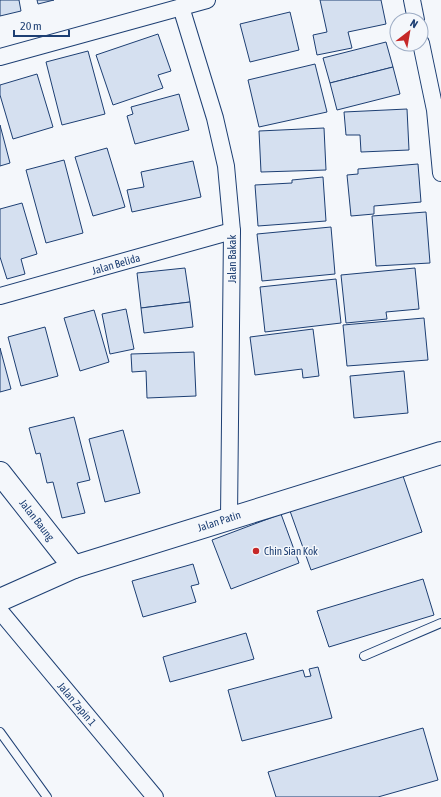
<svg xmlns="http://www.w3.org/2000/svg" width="441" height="797" font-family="'Asap Condensed',sans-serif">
<rect width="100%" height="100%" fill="#f4f7fb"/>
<g fill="#d5e0f0" stroke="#1d3f73">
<polygon points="0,0 19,0 21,11 0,16"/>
<polygon points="37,0 54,0 38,4"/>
<polygon points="320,0 381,0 386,24 348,32 352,48 317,55 313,35 327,32"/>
<polygon points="290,12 299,50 250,62 240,24"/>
<polygon points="158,34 171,71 158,75 163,88 113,105 96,55"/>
<polygon points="386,42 393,67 330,83 323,58"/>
<polygon points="88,51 105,114 62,125 46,62"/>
<polygon points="315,64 327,112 259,127 248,80"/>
<polygon points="393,67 400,94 337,110 330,83"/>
<polygon points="37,74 53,127 13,139 0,95 0,85"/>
<polygon points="179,94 189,130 135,144 127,116 133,114 131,107"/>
<polygon points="407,109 409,150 361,152 360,135 346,135 344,112"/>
<polygon points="0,125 10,163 0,166"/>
<polygon points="324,128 326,170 261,172 259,131"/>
<polygon points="107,148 125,207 93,216 75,157"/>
<polygon points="64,160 83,233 46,243 26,170"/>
<polygon points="193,161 201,197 132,212 127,190 144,187 141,172"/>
<polygon points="418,164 421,202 374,206 374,214 351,216 347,175 358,174 358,169"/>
<polygon points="323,177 326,221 258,226 255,185 292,183 292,180"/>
<polygon points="22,203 37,254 21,259 25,274 7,279 0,257 0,209"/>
<polygon points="426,212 430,263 376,266 372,216"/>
<polygon points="331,227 335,274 262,281 257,234"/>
<polygon points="185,268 190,302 141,308 137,273"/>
<polygon points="415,268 419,309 386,312 387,319 346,323 341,275"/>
<polygon points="336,279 341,323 265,332 260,287"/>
<polygon points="190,302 193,327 144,333 141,308"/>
<polygon points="126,309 134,349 110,354 102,314"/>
<polygon points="94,310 109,362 80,371 64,318"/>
<polygon points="424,318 428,360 347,366 343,325"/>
<polygon points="45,327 58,376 21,386 8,337"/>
<polygon points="313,329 319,376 303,378 302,369 255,375 250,337"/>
<polygon points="0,348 11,389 0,392"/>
<polygon points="194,352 196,396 147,398 146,371 132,372 131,354"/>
<polygon points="404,371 408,413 354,418 350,376"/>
<polygon points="74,417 90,480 77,483 85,513 62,518 53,482 47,483 40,453 36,454 29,428"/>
<polygon points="123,430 140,493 105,502 89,439"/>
<polygon points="402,473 422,532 311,570 290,511"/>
<polygon points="281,514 299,563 231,589 212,540"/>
<polygon points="193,564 199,584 191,586 196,602 143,617 132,581"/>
<polygon points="423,579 434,615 329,647 317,611"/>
<polygon points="246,633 254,659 170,682 163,657"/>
<polygon points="318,667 332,718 242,741 228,690 303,670 305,677 311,676 309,669"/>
<polygon points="423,728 438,780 378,797 276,797 268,772"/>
</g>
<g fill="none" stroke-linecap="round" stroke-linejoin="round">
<g stroke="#1d3f73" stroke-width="10">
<g id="lane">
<polyline points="364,656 441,623"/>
<polyline points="0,732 47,797"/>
</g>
</g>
<g stroke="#1d3f73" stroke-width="18">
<g id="street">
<polyline points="412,0 416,20"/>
<polyline points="181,7 215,118 226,166 232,231 229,518"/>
<polyline points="421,43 435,110 441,173"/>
<polyline points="0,57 207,0"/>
<polyline points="0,296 232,231"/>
<polyline points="0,611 155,797"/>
</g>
</g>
<g stroke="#1d3f73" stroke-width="24">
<g id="secondary">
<polyline points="0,473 74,567"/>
<polyline points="0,600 74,567 441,453"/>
</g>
</g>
<use href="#lane" stroke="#f4f7fb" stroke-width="8"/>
<use href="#street" stroke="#f4f7fb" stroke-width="16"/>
<use href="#secondary" stroke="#f4f7fb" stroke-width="22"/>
</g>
<circle fill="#c62828" stroke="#f4f7fb" stroke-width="1.5" cx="256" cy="551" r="4"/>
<g text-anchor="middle" stroke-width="3" stroke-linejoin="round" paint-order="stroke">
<g font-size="11" fill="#1d3f73" stroke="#f4f7fb">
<text transform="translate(232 259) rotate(-90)" y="4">Jalan Bakak</text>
<text transform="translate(116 264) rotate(-16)" y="4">Jalan Belida</text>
<text transform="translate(37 520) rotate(52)" y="4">Jalan Baung</text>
<text transform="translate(219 521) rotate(-18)" y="4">Jalan Patin</text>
<text transform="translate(77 704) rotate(50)" y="4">Jalan Zapin 1</text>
</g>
<g font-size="11" fill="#1d3f73" stroke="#f4f7fb" text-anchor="start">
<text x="264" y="555">Chin Sian Kok</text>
</g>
</g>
<g transform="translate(409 32) rotate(31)"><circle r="19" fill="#f4f7fb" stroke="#9eadc5"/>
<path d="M0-3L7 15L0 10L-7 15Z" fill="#c62828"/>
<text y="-6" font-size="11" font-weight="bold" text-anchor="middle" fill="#1d3f73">N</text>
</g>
<path d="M14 30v6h55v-6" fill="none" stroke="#1d3f73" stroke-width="2"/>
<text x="20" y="30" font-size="12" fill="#1d3f73" stroke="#f4f7fb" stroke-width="3" paint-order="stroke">20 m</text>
</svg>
